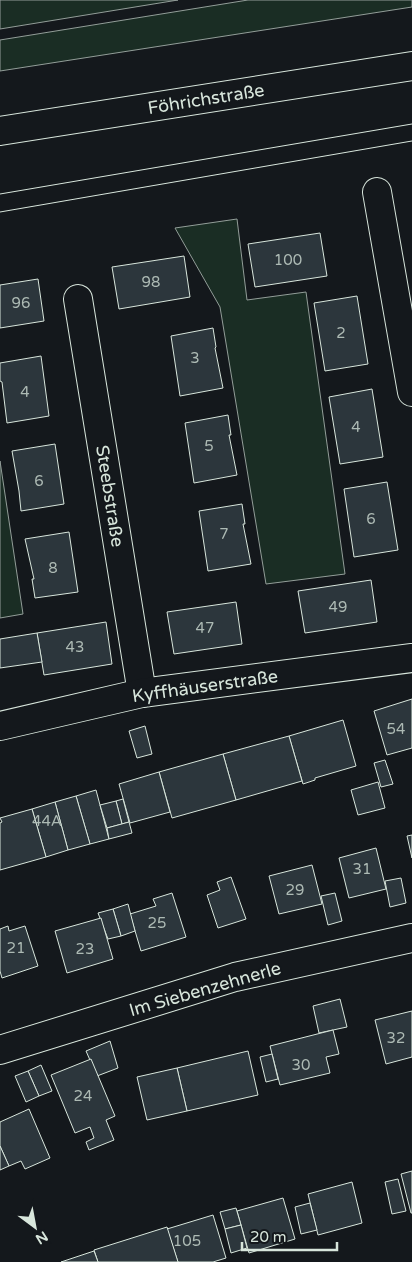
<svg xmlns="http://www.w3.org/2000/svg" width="412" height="1262" font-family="'Varela Round',sans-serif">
<rect width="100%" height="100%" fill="#14181c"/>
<g fill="#1a2d24" stroke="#939e99">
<polygon points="0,0 178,0 0,29"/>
<polygon points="248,0 412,0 412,7 0,71 0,40"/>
<polygon points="237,219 247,300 306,292 345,574 266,584 220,307 175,228"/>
<polygon points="0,461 23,614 0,618"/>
</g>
<g fill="#2c363c" stroke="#d8e6dc">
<polygon points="320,233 327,276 255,287 248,244"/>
<polygon points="184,256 190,297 119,309 112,267"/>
<polygon points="38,279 44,321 0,328 0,285"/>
<polygon points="357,296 368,364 325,371 314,303"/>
<polygon points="213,328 216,347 215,348 223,388 180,396 171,336"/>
<polygon points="41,356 49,416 7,423 2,382 0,381 0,363"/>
<polygon points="372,389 383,457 340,464 329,397"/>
<polygon points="228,415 231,435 229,435 237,475 194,483 185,423"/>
<polygon points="55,444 64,504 21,511 19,491 12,451"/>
<polygon points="387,482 398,550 354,557 344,489"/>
<polygon points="242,504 245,524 243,524 251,564 208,571 199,511"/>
<polygon points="69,532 78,592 35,598 32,579 34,579 25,539"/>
<polygon points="371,580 377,622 305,633 298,591"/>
<polygon points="236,602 242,644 174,654 167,612"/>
<polygon points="106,622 112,664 44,675 37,633"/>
<polygon points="37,633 42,662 0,668 0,639"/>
<polygon points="412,699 412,748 387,755 374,711"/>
<polygon points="343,720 356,766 315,778 315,780 303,784 289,736"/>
<polygon points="145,726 152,754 137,758 129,731"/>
<polygon points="289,736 302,781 236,800 223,754"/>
<polygon points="223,754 236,800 172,818 159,772"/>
<polygon points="385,760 393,784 381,787 374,763"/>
<polygon points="159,772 170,812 130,823 119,784"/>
<polygon points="378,782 385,808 358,815 351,790"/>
<polygon points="96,790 109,839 90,844 76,796"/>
<polygon points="76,796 90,844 68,850 55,802"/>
<polygon points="123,799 129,822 122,824 116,801"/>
<polygon points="116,801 122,824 107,828 100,805"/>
<polygon points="55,802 68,850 46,857 32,809"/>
<polygon points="32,809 46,857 0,870 0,823 2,822 0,818"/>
<polygon points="129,822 132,833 109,839 107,828"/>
<polygon points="412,835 412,858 407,836"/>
<polygon points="376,848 386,889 349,898 339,858"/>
<polygon points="312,865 322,904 279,914 269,876"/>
<polygon points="231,877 246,919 218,928 207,895 220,890 217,882"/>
<polygon points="401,878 406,903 390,907 385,881"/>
<polygon points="172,893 186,937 141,951 130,914 156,906 153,899"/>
<polygon points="335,893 342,921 328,925 321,896"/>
<polygon points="128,904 135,931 121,936 113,909"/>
<polygon points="113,909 121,936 108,939 98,913"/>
<polygon points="101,918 113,959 67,973 55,931"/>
<polygon points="8,926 9,931 25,926 38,966 2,978 0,971 0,929"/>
<polygon points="340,999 347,1027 319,1033 313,1006"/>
<polygon points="412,1011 412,1057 386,1064 375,1020"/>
<polygon points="333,1030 339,1054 326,1057 330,1073 280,1085 270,1046"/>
<polygon points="110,1041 118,1068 97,1076 86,1051"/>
<polygon points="248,1051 258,1095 187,1111 177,1068"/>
<polygon points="272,1054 278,1079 266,1082 260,1057"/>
<polygon points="91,1059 115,1116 106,1120 114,1140 89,1150 86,1142 94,1138 90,1127 75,1133 51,1075"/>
<polygon points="41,1065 52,1091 39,1096 28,1071"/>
<polygon points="177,1068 187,1111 147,1120 137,1077"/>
<polygon points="28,1071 39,1096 26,1102 15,1076"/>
<polygon points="29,1109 50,1158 25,1169 21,1161 9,1166 0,1146 0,1122"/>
<polygon points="0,1146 9,1166 0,1170"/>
<polygon points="412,1171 412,1213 411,1213 401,1174"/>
<polygon points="398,1179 406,1211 392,1214 385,1182"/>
<polygon points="352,1182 362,1223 318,1235 308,1194"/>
<polygon points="283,1198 295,1239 249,1253 237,1211"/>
<polygon points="310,1203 317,1230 301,1234 295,1207"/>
<polygon points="236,1208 241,1225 225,1229 220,1212"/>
<polygon points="213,1215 226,1258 213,1262 178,1262 167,1229"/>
<polygon points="241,1225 247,1248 231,1253 225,1229"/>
<polygon points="167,1227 178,1262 98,1262 94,1250"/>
<polygon points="94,1251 98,1262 61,1262"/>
</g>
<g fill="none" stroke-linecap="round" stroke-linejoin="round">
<g stroke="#d8e6dc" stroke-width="30">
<g id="minor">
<polyline points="377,192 412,392"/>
<polyline points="78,299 142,693"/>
<polyline points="0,726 142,693 412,658"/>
<polyline points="0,1050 235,977 412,938"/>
</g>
</g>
<g stroke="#d8e6dc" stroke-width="30">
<polyline id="major" points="0,131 412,66"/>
</g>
<use href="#minor" stroke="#14181c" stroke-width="28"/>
<use href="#major" stroke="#14181c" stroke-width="28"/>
<g stroke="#d8e6dc" stroke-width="1">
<polyline points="0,194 412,124"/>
<polyline points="0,212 412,141"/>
</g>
</g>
<g text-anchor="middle" stroke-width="4" stroke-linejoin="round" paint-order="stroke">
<g font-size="15" fill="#adbab4">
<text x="288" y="265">100</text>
<text x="151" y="287">98</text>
<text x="21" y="308">96</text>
<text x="341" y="338">2</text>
<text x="195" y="363">3</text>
<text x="25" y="397">4</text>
<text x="356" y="432">4</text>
<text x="209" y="451">5</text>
<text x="39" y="486">6</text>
<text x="371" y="524">6</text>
<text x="224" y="539">7</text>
<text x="53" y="573">8</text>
<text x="338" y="612">49</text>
<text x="205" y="633">47</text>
<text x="75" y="652">43</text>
<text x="396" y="734">54</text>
<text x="47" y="826">44A</text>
<text x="362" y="874">31</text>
<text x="295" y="895">29</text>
<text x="157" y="928">25</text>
<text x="16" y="953">21</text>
<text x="85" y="954">23</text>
<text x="396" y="1043">32</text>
<text x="301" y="1070">30</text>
<text x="83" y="1101">24</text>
<text x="187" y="1246">105</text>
</g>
<g font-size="18" fill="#d8e6dc" stroke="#14181c">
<text transform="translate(206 99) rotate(-9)" y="6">Föhrichstraße</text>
<text transform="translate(110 496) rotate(81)" y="6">Steebstraße</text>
<text transform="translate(205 686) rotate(-8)" y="6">Kyffhäuserstraße</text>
<text transform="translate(205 989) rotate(-16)" y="6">Im Siebenzehnerle</text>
</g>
</g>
<g transform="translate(35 1227) rotate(148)" stroke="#14181c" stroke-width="4" paint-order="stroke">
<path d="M0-4L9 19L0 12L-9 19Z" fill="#d8e6dc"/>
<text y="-8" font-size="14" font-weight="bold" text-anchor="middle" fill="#d8e6dc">N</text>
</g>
<path d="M242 1242v8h95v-8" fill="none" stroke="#d8e6dc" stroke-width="2.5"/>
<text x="250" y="1242" font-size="15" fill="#d8e6dc" stroke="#14181c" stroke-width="4" paint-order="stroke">20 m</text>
</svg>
